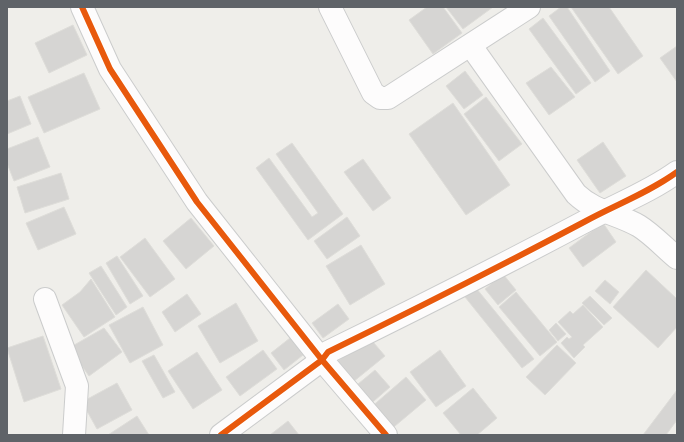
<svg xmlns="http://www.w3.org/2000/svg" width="684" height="442" font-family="Manrope,sans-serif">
<rect width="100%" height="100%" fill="#efeeea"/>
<g fill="#d6d5d3" stroke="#deddd9">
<polygon points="427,7 443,7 462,33 433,54 409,20"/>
<polygon points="446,7 493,7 463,29"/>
<polygon points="561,7 567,7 610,71 595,82 549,16"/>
<polygon points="571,7 609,7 643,56 618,74"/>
<polygon points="543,18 591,83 576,94 529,29"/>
<polygon points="73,25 87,55 49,73 35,43"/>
<polygon points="677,46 677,82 660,58"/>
<polygon points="551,67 575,97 549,115 526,83"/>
<polygon points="465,71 483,95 464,109 446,86"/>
<polygon points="84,73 100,109 44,133 28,97"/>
<polygon points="20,96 31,124 7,134 7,101"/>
<polygon points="486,97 522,144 499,161 464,114"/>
<polygon points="453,103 510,185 466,215 409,134"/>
<polygon points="38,137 50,167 14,181 7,163 7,149"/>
<polygon points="603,142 626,176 600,193 577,160"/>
<polygon points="292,143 343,214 308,240 256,168 269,158 312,217 318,213 276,154"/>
<polygon points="363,159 391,198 373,211 344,172"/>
<polygon points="61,173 69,199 25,213 17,187"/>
<polygon points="64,207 76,234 38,250 26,223"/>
<polygon points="347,217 360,236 327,259 314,241"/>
<polygon points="191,218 214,246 186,269 163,241"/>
<polygon points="603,223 616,242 583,267 569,248"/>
<polygon points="145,238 175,279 150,297 120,257"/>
<polygon points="361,245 385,284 350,305 326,266"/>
<polygon points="117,256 143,296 130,304 106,263"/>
<polygon points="101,266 127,307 116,315 89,273"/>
<polygon points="646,270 677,299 677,327 658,348 613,307"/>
<polygon points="503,274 516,290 498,305 485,289"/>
<polygon points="91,279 115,317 84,337 62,305 80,292"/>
<polygon points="605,280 619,292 610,304 595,291"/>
<polygon points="476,288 534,359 522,368 465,297"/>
<polygon points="516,292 557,342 540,356 499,307"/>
<polygon points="187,294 201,314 175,332 162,312"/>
<polygon points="590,296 612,318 604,325 582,303"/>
<polygon points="236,303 258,341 220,363 198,326"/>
<polygon points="338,304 349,319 323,338 312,323"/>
<polygon points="583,305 603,327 583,345 585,347 574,358 561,343 567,337 569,339 572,337 558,322 570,311 573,314"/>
<polygon points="143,307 163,345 130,363 109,325"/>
<polygon points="556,323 566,334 558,341 549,330"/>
<polygon points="104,328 122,352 89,376 69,348"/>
<polygon points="43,336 61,389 24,402 7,348"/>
<polygon points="368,336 385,356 348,386 332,366"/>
<polygon points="290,338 303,355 284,370 271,353"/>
<polygon points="557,345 576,363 545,395 526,377"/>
<polygon points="263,350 277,369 240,396 226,377"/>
<polygon points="440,350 466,386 436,407 410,372"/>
<polygon points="197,352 222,390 193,409 168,371"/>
<polygon points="154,355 175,392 163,398 142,361"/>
<polygon points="375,370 390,387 367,407 352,389"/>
<polygon points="406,377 426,400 389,431 369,409"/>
<polygon points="117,383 132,410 97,429 82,402"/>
<polygon points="473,388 497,418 477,435 461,435 443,413"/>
<polygon points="677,390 677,420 666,435 643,435"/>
<polygon points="137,416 149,435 108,435"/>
<polygon points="288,421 299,435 270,435"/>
</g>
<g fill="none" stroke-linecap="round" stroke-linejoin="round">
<g stroke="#cbcccc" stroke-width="24">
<g id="minor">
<polyline points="82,7 110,69 197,202 322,360 386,435"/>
<polyline points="330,7 373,93 380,98 388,98 529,7"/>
<path d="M 471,46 L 576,194 C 595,212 616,213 639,226 C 652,234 665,248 677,258"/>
<polyline points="45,299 77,386 74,435"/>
<path d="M 221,435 L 322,360 L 328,352 C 414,310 499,267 584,222 C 615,205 648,193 677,172"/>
</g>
</g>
<use href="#minor" stroke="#fdfcfc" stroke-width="22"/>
<g stroke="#fff" stroke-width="8">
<g id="cycleway">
<polyline points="82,7 110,69 197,202 322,360 386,435"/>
<path d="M 221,435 L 322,360 L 328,352 C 414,310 499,267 584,222 C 615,205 648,193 677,172"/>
</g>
</g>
<use href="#cycleway" stroke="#e8590c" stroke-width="6"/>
</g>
<rect width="684" height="442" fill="none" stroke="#5f6368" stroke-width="16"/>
</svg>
